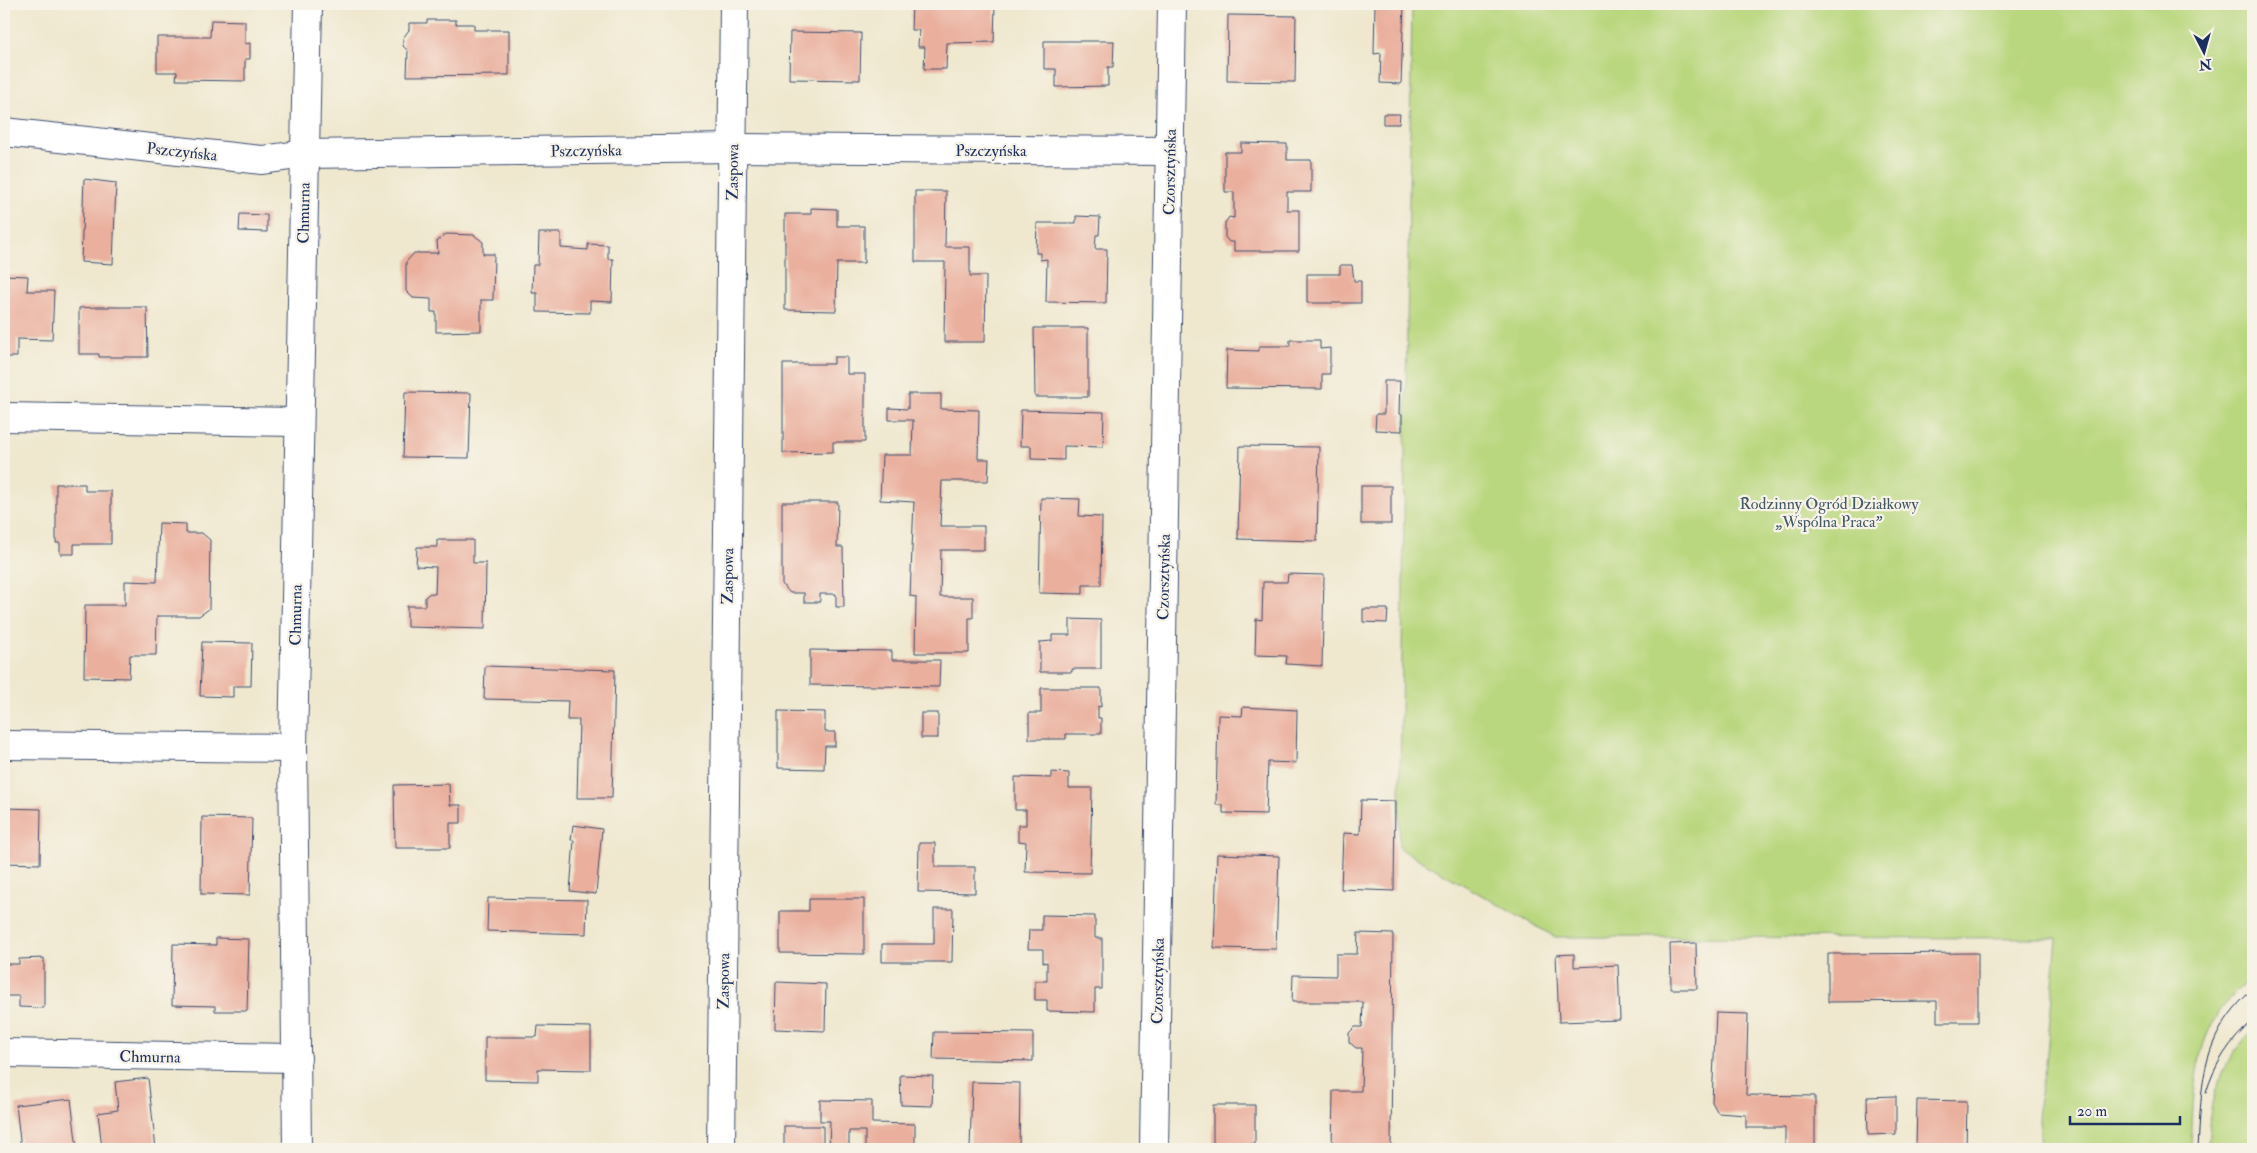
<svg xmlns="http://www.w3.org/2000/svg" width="2257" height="1153" font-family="'IM FELL Double Pica',serif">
<rect width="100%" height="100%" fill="#f7f3e8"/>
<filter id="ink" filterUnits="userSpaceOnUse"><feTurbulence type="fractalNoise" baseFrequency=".02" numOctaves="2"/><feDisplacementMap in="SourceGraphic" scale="10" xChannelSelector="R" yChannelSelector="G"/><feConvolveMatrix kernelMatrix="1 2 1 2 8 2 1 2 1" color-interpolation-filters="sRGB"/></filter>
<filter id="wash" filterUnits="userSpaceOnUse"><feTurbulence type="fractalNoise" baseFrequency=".0096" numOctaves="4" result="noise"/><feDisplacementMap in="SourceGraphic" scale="20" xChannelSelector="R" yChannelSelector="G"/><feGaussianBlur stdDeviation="1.12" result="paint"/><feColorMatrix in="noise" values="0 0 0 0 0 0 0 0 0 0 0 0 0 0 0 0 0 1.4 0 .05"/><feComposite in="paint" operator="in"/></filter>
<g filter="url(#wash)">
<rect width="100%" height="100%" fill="#efe8cf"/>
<g fill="#b9d77e" stroke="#6a836e">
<path d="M 1412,4 L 2253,4 L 2253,978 C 2193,1019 2194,1084 2191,1149 L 2041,1149 L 2038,1104 L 2046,1064 L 2057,938 L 1555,937 L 1399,848 Z"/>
<path d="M 2253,1030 L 2253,1149 L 2207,1149 C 2210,1098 2216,1068 2253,1030 Z"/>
</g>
<g id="blocks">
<g fill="#eaaf9d">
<polygon points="912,4 995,4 994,42 947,43 946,69 924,69 925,47 918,47 919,30 911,30"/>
<polygon points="1375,4 1404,4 1401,84 1380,83 1381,53 1374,54"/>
<polygon points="1228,15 1296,16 1295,82 1227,81"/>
<polygon points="211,20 245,21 245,44 250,43 250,59 245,59 245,81 176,80 177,72 157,72 157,37 210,37"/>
<polygon points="427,20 456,20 456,24 474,24 474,30 509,30 509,75 407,76 408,51 403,46 403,38 409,30 409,23 427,23"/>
<polygon points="790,32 861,33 860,80 789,79"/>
<polygon points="1044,41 1114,41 1113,67 1108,67 1108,86 1056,87 1056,69 1044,69"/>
<polygon points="1383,114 1400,114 1399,124 1383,124"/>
<polygon points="1241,143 1287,144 1287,160 1311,160 1311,192 1287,192 1287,210 1299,210 1299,251 1234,251 1234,242 1229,242 1225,237 1225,223 1229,217 1234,218 1234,192 1225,192 1225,152 1241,152"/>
<polygon points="84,179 116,183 113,264 81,262"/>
<polygon points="915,191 946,191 945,247 970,247 970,276 986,276 985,342 944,342 945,262 915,262"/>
<polygon points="811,208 837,209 837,226 864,226 864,263 837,263 836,311 785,310 785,214 811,214"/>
<polygon points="240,214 267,215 267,232 239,231"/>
<polygon points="1076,216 1100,217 1099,235 1096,235 1095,249 1107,249 1106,303 1046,302 1047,259 1040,260 1040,253 1036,253 1037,223 1076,223"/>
<polygon points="539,233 561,233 561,248 588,250 588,244 608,245 608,259 613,259 612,302 590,301 590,313 537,312 537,293 532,293 533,265 538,265"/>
<polygon points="446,234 474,235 483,242 483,254 494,254 493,300 481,300 481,331 436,332 436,312 431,312 431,299 413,298 406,291 406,262 414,253 438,253 437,241"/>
<polygon points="1340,265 1352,265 1354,281 1361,281 1361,303 1307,303 1307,274 1340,274"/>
<polygon points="4,275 28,276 27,291 54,291 52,340 17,339 17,357 4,357"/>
<polygon points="98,307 147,307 148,357 99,357 99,354 79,354 79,308"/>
<polygon points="1034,328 1088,328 1088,397 1035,397"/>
<polygon points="1290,340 1320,340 1320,349 1330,348 1330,374 1322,374 1322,389 1226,388 1227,350 1259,351 1259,346 1290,346"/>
<polygon points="834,357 847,357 847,374 865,374 865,442 833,442 833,452 783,453 783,364 834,364"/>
<polygon points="1384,381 1400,381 1399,414 1402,415 1402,431 1375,430 1376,414 1384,414"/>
<polygon points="405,392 471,393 469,458 403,457"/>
<polygon points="908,394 941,394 941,409 979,410 978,459 989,459 988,481 942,481 940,526 984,526 984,550 941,550 940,597 973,597 973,618 969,618 969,653 915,653 916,597 910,596 914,502 880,500 882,455 912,455 913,420 889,420 889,408 908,409"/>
<polygon points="1021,410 1104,412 1103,447 1064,446 1064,460 1031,459 1031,446 1020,446"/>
<polygon points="1240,446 1319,447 1317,541 1238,539"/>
<polygon points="56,484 85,484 85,491 111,491 111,544 74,544 74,554 60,554 60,543 56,543"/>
<rect x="1361" y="486" width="30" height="38"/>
<polygon points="1041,498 1080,499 1079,516 1102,517 1101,585 1083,585 1083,594 1039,593"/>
<polygon points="782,502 838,502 837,547 843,547 844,607 836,607 836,594 820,594 820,602 804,602 804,593 790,593 782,584"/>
<polygon points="159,523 186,524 186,533 202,533 210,540 209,609 199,616 157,616 156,655 130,655 129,678 84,677 85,605 125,605 125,581 157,582"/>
<polygon points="437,540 473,540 473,563 486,563 485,629 407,627 407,606 425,606 425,597 430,593 435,594 436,567 416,566 417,547 437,547"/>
<polygon points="1288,574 1324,575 1322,666 1286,664 1287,656 1255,655 1256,619 1262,620 1263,582 1287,582"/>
<polygon points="1363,609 1388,609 1387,623 1363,622"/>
<polygon points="1070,619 1101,620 1101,669 1072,669 1072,672 1040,672 1040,642 1052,641 1052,635 1070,635"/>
<polygon points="202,642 252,643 251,686 233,686 233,697 200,696"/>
<polygon points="810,650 892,651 892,660 940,660 939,687 810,685"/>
<polygon points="485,666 615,670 612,798 577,798 579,720 567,720 568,701 484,699"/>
<polygon points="1041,688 1101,688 1101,707 1098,706 1098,718 1101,718 1101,734 1066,734 1066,739 1029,739 1029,713 1041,713"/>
<polygon points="1243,707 1297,710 1296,763 1268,762 1266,814 1223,813 1223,805 1216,805 1218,715 1242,716"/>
<polygon points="778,711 825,712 825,732 835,732 835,746 825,746 824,769 778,768"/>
<rect x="921" y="713" width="17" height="25"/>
<polygon points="1051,772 1069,773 1069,788 1092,788 1090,873 1025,872 1026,842 1018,841 1018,825 1026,825 1026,810 1015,810 1015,777 1051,778"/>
<polygon points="449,784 450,805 461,805 461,823 450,823 450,848 395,848 394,785"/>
<polygon points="1361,800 1395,801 1394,891 1341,889 1343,833 1360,834"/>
<polygon points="4,808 41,809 40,864 4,863"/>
<polygon points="202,817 252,818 250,895 201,894"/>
<polygon points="573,825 602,829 596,894 570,891 574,840 571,840"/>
<polygon points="919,843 935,843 935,867 975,867 975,893 918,892"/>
<polygon points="1217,854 1279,856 1276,949 1214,948"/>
<polygon points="488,898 587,900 586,934 487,931"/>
<polygon points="809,899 864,899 864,954 780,953 780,911 809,911"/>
<polygon points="934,909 953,909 952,962 882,962 882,944 934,944"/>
<polygon points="1042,915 1095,916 1095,938 1102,938 1102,989 1095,989 1095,1012 1047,1011 1047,1000 1035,1000 1035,981 1047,981 1047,962 1043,963 1043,949 1028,949 1029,930 1042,930"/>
<polygon points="1358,933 1393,934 1391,1149 1332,1149 1333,1091 1361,1091 1362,1048 1356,1048 1349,1042 1349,1033 1355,1027 1362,1027 1363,1002 1292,1002 1293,975 1336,976 1336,954 1357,954"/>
<polygon points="216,938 249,939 247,1011 215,1011 215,1006 172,1005 173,944 216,945"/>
<polygon points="1696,943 1697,989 1671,989 1670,944"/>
<polygon points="1978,953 1978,1022 1937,1022 1937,1001 1828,1002 1828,954"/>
<polygon points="1574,954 1574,967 1618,965 1620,1020 1559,1022 1556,955"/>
<polygon points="44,958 44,1008 19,1007 19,996 4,996 4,964 19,964 19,959"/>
<polygon points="776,982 826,984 825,1031 775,1029"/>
<polygon points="1716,1013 1748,1014 1746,1095 1815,1096 1815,1149 1785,1149 1785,1128 1746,1128 1746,1115 1718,1113 1712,1102"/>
<polygon points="538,1026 591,1027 591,1070 538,1069 538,1081 485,1080 485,1037 537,1037"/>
<polygon points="934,1032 1033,1033 1033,1061 933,1059"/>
<polygon points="900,1075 933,1076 932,1106 901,1105"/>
<polygon points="148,1078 156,1149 102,1149 98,1113 118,1110 115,1082"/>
<polygon points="972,1082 1020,1083 1019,1149 970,1149"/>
<polygon points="1896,1096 1896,1134 1868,1135 1867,1097"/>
<polygon points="71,1099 77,1149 21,1149 16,1105"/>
<polygon points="820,1100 872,1101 872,1123 915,1124 915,1149 865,1149 865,1131 849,1131 849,1149 829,1149 830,1121 820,1121"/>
<polygon points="1917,1100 1967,1101 1966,1149 1916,1149"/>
<polygon points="1213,1105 1255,1105 1255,1144 1250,1144 1250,1149 1239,1149 1239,1144 1213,1144"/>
<rect x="784" y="1126" width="39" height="23"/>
</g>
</g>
</g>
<g filter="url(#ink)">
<use href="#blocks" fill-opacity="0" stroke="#3b4b6f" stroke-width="1"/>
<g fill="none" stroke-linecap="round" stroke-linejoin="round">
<g stroke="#3b4b6f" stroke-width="30">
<g id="minor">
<polyline points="4,132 262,160 305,154 732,148 1170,151"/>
<polyline points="4,417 298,422"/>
<polyline points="4,745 293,748"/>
<polyline points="4,1053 297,1058"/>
<polyline points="297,1149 293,748 308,4"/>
<polyline points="721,1149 734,4"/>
<polyline points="1154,1149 1172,4"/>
</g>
</g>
<use href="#minor" stroke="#fff" stroke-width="28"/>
<g stroke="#1b2f5e" stroke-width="1">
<path d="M 2206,1093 C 2214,1065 2230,1040 2253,1021"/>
<path d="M 2198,1149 C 2202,1082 2200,1037 2253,989"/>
</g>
</g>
</g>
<g text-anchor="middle" stroke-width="4.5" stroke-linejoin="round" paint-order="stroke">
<g font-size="16" fill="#1b2f5e" stroke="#f7f3e8">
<text transform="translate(586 150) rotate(-1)" y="6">Pszczyńska</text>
<text x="991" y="156">Pszczyńska</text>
<text transform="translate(182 151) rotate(6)" y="6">Pszczyńska</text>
<text transform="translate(732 172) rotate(-89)" y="6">Zaspowa</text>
<text transform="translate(1169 172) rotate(-89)" y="6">Czorsztyńska</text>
<text transform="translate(303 213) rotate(-89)" y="6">Chmurna</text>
<text transform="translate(727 576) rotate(-89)" y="6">Zaspowa</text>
<text transform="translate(1163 577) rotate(-89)" y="6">Czorsztyńska</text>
<text transform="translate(295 615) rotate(-89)" y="6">Chmurna</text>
<text transform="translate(723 981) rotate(-89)" y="6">Zaspowa</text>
<text transform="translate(1157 981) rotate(-89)" y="6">Czorsztyńska</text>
<text transform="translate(150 1056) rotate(1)" y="6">Chmurna</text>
</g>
<g font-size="16" fill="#425966" stroke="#f7f3e8">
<text x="1829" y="509">Rodzinny Ogród Działkowy<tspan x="1829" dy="18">„Wspólna Praca”</tspan></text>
</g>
</g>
<rect width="2257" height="1153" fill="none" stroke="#f7f3e8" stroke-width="20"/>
<g transform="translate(2204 52) rotate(174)" stroke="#f7f3e8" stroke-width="4" paint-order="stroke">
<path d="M0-4L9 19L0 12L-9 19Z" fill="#1b2f5e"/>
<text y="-8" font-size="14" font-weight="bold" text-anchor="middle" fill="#1b2f5e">N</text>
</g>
<path d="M2070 1116v8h110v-8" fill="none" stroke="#1b2f5e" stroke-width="2.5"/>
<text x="2077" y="1116" font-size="15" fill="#1b2f5e" stroke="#f7f3e8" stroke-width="4" paint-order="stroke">20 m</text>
</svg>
